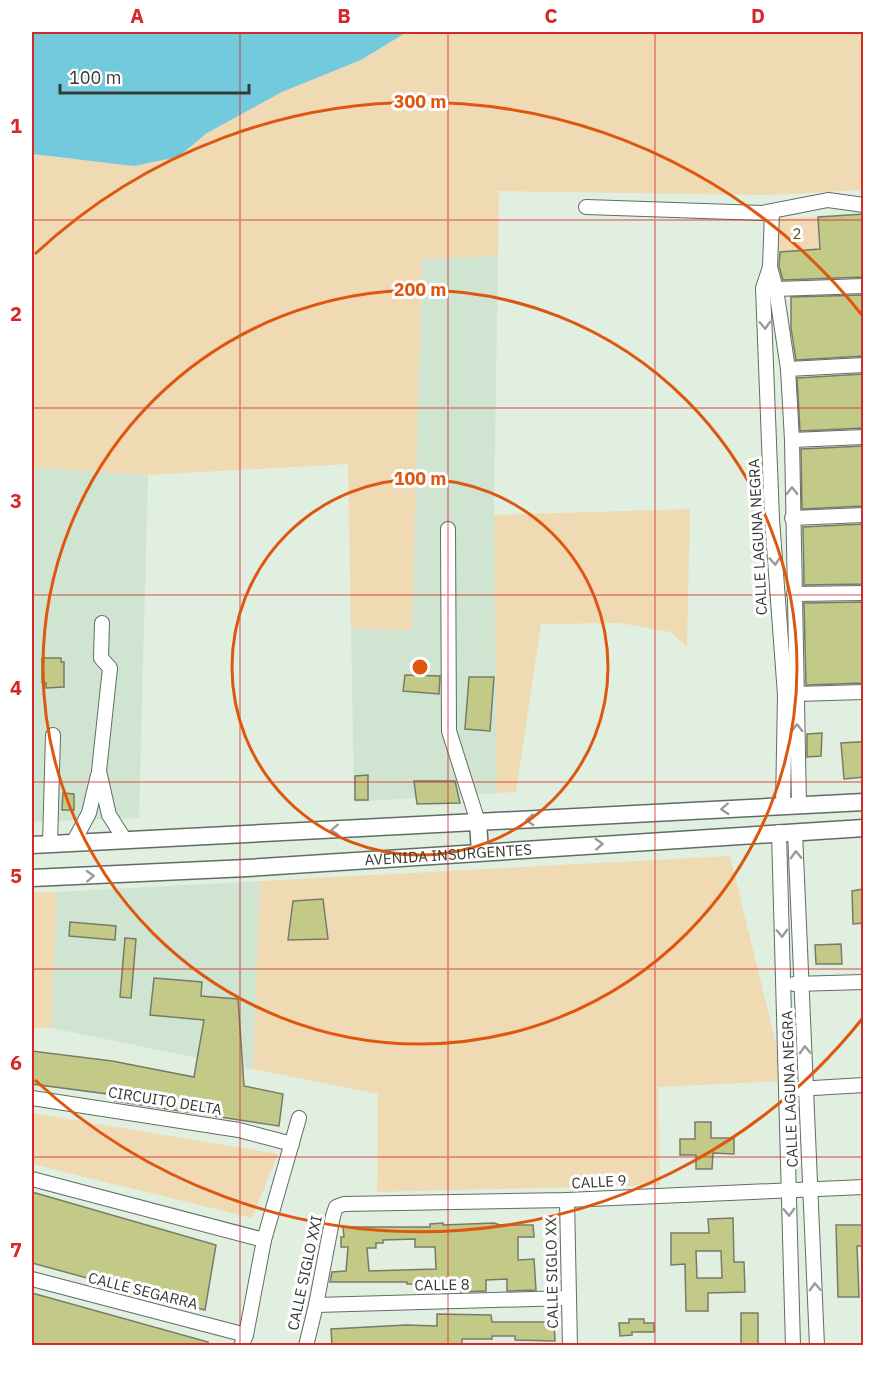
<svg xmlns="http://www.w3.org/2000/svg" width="895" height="1377" font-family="'IBM Plex Sans',sans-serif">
<rect width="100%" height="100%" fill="#e0efe0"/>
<g fill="#d0e5d1">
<polygon points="498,256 494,515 497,793 354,802 351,629 412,629 422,259"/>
<polygon points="32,467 148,475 139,818 32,822"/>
<polygon points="260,881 253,1069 51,1028 57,892"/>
</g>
<g fill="#f0dab4">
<polygon points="407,32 863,32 863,190 765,195 499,191 498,256 422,259 412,630 351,629 348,464 148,475 32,467 32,154 70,159 178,157 206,133 282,92 361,60"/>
<polygon points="818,217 820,249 775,252 774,219"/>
<polygon points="690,509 687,647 670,632 620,623 541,624 516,792 497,793 494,515"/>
<polygon points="730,856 785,1081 658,1087 660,1185 377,1192 378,1094 253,1069 260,881"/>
<polygon points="32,892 57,892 51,1028 32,1028"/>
<polygon points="32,1113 278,1154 252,1218 32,1164"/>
</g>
<polygon fill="#73cadd" points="32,32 407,32 361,60 282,92 207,133 178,157 134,166 32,154"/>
<g fill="#c3ca87" stroke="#797b6a" stroke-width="1.5" fill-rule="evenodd">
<polygon points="864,214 864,277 783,280 779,266 780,252 820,249 818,217"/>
<polygon points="864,295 864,356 796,360 791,328 791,297"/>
<polygon points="864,374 864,428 800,431 797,378"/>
<polygon points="864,446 864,506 802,509 801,449"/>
<polygon points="864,524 864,584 804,585 803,527"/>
<polygon points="864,602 864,683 806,685 804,603"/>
<polygon points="42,658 61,658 61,662 64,662 64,687 46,688 46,683 42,683"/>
<polygon points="405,675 440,676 439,694 403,691"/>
<polygon points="469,677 494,677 490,731 465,729"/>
<polygon points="822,733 821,756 807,757 807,734"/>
<polygon points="857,742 864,742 864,777 844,779 841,743"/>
<polygon points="368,775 368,800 355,800 355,776"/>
<polygon points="414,781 455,781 460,803 417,804"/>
<polygon points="63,793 74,794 74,810 62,810"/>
<polygon points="864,889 864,923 853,924 852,891"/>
<polygon points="323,899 328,939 288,940 293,901"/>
<polygon points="70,922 116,926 115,940 69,936"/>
<polygon points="125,938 136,939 131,998 120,997"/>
<polygon points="841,944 842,964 816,964 815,945"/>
<polygon points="154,978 202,982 201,996 238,999 244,1086 283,1094 279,1126 115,1101 115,1095 32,1084 32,1051 112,1061 194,1077 204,1020 150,1015"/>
<polygon points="695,1122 711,1122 711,1138 734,1138 734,1154 713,1153 712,1169 696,1169 696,1155 680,1155 680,1139 695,1139"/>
<polygon points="32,1192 216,1245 205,1310 32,1263"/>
<path d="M 733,1218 L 734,1262 L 744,1262 L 745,1292 L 708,1293 L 708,1311 L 686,1311 L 685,1264 L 671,1265 L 671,1233 L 709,1233 L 708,1219 ZM 696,1251 L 721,1251 L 722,1278 L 697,1278 Z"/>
<path d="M 443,1223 L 443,1225 L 494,1223 L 500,1225 L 533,1225 L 534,1237 L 518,1237 L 518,1260 L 534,1259 L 536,1290 L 507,1291 L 507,1279 L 486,1280 L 486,1291 L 461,1292 L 461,1282 L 429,1284 L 407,1284 L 407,1282 L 330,1282 L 332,1272 L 346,1271 L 348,1247 L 341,1247 L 341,1237 L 344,1237 L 343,1227 L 430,1227 L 430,1224 ZM 415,1239 L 415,1247 L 435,1247 L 436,1269 L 369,1271 L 367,1248 L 376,1248 L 376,1243 L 383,1243 L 383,1240 Z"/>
<polygon points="836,1225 864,1225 864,1246 857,1246 859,1297 838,1297"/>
<polygon points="32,1293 208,1342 208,1346 32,1346"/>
<rect x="741" y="1313" width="17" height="33"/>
<polygon points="437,1314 491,1315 492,1322 554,1322 555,1341 515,1340 515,1336 492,1336 492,1339 462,1339 462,1346 434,1346 434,1344 332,1346 331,1329 406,1325 437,1326"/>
<polygon points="629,1319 644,1319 644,1323 654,1323 654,1332 632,1332 632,1335 620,1336 619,1323 629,1323"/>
</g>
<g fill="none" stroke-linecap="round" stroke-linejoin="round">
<g stroke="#606e61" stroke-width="16">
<g id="minor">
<polyline points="586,207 762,213 828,200 864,205"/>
<polyline points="772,212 770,267 763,288 772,519 785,695 783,806"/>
<polyline points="770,267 776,289 788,369 792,440 799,806"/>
<polyline points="776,289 864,286"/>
<polyline points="788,369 864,365"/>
<polyline points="792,440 864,437"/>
<polyline points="792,518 864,515"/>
<polyline points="448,529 449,731 478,822"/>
<polyline points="794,594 864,593"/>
<polyline points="102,623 101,658 110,668 99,771 109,815 125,840"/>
<polyline points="796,694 864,692"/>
<polyline points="779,832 793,1346"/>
<polyline points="795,832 817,1346"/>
<polyline points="73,843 89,813 98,775"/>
<polyline points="50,844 53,735"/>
<polyline points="794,984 864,982"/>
<polyline points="797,1089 864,1085"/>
<polyline points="32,1098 239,1130 292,1144"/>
<polyline points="32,1179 264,1240"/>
<polyline points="567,1200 570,1346"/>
<polyline points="32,1279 246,1335"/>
<polyline points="316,1305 568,1298"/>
<polyline points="241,1346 246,1335 264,1240 299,1118"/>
<polyline points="306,1346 316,1305 333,1216 336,1207 344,1204 567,1200 864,1187"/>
</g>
</g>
<g stroke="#606e61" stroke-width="19">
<g id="major">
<polyline points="478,822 480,852"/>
<polyline points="32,845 864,802"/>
<path id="s1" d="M 32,878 L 247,868 L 864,828"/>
</g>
</g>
<use href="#minor" stroke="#fff" stroke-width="14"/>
<use href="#major" stroke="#fff" stroke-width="16"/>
</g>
<defs><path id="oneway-chevron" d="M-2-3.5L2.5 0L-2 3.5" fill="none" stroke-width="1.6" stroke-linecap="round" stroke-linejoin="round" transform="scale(1.5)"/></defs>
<g stroke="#9a9c9a">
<use href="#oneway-chevron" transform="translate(765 325) rotate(88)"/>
<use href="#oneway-chevron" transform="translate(792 491) rotate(-90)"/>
<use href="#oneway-chevron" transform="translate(775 561) rotate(86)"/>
<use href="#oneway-chevron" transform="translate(797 728) rotate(-91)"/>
<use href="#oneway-chevron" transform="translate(725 809) rotate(177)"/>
<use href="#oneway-chevron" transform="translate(530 820) rotate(177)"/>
<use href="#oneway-chevron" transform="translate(335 830) rotate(177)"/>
<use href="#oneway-chevron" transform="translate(599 844) rotate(-4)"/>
<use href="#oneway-chevron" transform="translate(796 855) rotate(-92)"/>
<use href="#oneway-chevron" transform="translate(90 876) rotate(-3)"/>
<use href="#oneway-chevron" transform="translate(782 933) rotate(88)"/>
<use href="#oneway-chevron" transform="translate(805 1050) rotate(-92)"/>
<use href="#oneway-chevron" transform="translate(789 1212) rotate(88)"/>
<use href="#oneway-chevron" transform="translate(815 1287) rotate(-92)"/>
</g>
<path fill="none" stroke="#d62828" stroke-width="1.5" stroke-opacity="0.55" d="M 240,32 L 240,1346M 448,32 L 448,1346M 655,32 L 655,1346M 32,220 L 864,220M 32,408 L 864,408M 32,595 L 864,595M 32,782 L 864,782M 32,969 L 864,969M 32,1157 L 864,1157"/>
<g fill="none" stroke="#df570e" stroke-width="3">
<circle cx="420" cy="667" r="188"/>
<circle cx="420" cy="667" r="377"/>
<path d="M862 1019A565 565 0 0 1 35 1080M35 254A565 565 0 0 1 862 315"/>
</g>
<g text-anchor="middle" stroke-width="6" stroke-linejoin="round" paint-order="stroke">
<g font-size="15" fill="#684f22" stroke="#fff">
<text x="797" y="239">2</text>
</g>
<g font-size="15" fill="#343a34" stroke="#fff">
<text transform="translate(758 537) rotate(-93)" y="5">CALLE LAGUNA NEGRA</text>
<text dy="5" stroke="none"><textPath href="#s1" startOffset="417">AVENIDA INSURGENTES</textPath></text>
<text transform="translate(790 1089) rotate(-92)" y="5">CALLE LAGUNA NEGRA</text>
<text transform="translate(165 1101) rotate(9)" y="5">CIRCUITO DELTA</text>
<text transform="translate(599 1182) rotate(-3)" y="5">CALLE 9</text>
<text transform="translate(305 1273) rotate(-78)" y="5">CALLE SIGLO XXI</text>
<text transform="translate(552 1273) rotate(-91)" y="5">CALLE SIGLO XX</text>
<text transform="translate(442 1285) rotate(-1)" y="5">CALLE 8</text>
<text transform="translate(143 1291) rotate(14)" y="5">CALLE SEGARRA</text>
</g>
</g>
<circle cx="420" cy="667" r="9" fill="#df570e" stroke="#fff" stroke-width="3"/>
<g font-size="18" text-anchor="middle" font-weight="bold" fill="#df570e" stroke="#fff" stroke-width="6" stroke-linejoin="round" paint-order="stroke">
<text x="420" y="108">300 m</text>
<text x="420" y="296">200 m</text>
<text x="420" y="485">100 m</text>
</g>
<rect width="895" height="1377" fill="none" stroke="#ffffff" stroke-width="66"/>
<path d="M60 84v9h189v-9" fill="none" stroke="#343a34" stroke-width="3"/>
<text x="69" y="84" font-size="18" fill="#343a34" stroke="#ffffff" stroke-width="4.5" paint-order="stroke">100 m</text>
<rect x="33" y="33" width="829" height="1311" fill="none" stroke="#d62828" stroke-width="2"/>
<g font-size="20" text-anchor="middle" font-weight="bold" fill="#d62828">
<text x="137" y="23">A</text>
<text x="344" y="23">B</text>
<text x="551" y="23">C</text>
<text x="758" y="23">D</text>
<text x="16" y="133">1</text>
<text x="16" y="321">2</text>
<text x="16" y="508">3</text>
<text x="16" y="695">4</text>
<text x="16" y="883">5</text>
<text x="16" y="1070">6</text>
<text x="16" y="1257">7</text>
</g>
</svg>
